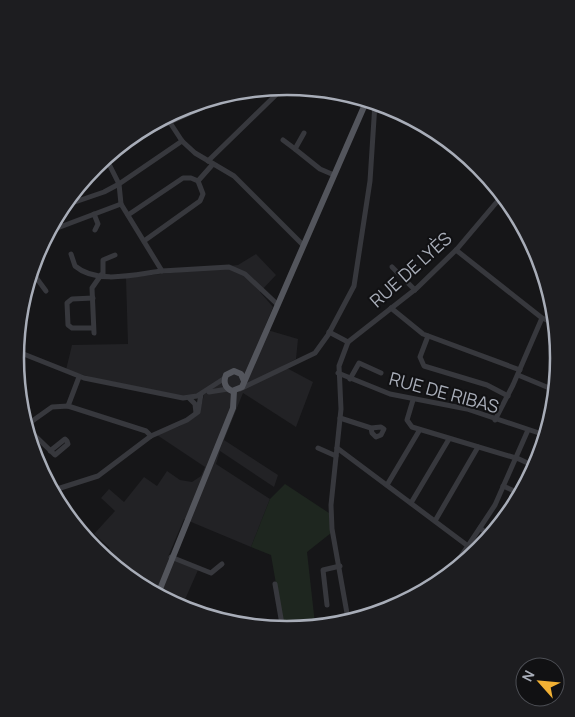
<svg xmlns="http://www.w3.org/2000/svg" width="575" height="717" font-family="Manrope,sans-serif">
<rect width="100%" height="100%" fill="#161618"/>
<polygon fill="#222225" points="256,254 276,275 260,292 273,307 264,329 298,339 296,359 283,366 313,382 296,427 243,393 224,440 278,475 274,487 220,451 216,464 270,499 251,547 184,519 168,557 198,570 183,604 199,611 195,613 183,610 103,556 110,548 94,534 115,511 101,498 109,489 124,502 144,477 157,486 167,471 180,480 192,482 201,476 205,467 157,435 180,426 199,414 204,395 182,396 94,378 66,370 72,345 128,344 126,278 238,265"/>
<polygon fill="#1e261f" points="285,484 329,513 331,533 307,552 315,624 284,630 271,555 251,547 270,499"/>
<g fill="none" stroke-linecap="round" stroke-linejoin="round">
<g stroke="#37383d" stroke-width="5">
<polyline points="167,118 182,141 195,153 234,176 303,245"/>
<polyline points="304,133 295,149 320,169 334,175"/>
<polyline points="283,140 295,149"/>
<polyline points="117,151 152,130 210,104 209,102"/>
<polyline points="106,158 119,184 121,204 162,271 229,267 245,274 277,304"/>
<polyline points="208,161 284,87"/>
<polyline points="69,204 104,192 119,184 182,141"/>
<polyline points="94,214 98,224 95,230"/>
<polyline points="128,215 183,178 191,178 198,181 213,164"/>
<polyline points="52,230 121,204"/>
<polyline points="144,241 200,201 203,194 198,181"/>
<polyline points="42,245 48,235"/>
<polyline points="456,250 542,318 547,320 552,317"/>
<path d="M 71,254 L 75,266 C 97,285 137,274 162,271"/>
<polyline points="392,267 415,290"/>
<polyline points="32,272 46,291"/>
<polyline points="103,275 103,260 115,255"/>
<polyline points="93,298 72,299 67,303 68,325 72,328 93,328"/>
<polyline points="391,308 423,334 520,370"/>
<polyline points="547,320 554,327"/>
<polyline points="329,332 348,342"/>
<polyline points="94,333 92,288 101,275"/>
<polyline points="428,336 420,357 424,366 487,385 508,396"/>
<polyline points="348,342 417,288 457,249 501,197"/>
<polyline points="16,351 84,378 183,398 197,396 225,378"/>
<polyline points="338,373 390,394 467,409 545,435"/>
<polyline points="518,375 554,390"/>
<polyline points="350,379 359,363 381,373"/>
<polyline points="240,389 315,353 328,335 354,286 370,181 375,103"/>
<polyline points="209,392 228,389"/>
<polyline points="189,398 195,404 196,413"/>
<polyline points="413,400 407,420 412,427 519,459 536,467"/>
<polyline points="68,406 79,377"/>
<polyline points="340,418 371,428 381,427 384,429 381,435 376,437 372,433 371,428"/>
<polyline points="495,420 513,385 542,318"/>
<polyline points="28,424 52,407 68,406 146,431 151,436"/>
<polyline points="29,430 55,455 68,444 67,441 65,439 50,451"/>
<polyline points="318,448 336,456"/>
<polyline points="337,448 468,546"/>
<polyline points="387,485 419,431"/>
<polyline points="503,486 519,493"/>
<polyline points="54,490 98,476 151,436 187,420 198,412 201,394"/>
<polyline points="411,503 449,439"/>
<polyline points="435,521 478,447"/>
<polyline points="480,528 490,536"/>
<polyline points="466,550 473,556"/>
<polyline points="171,557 211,573 222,564"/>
<polyline points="452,570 495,505 528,430"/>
<polyline points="275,584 283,630"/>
<polyline points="327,605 323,570 340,566"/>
<polyline points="348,619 332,529 331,505 341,409 339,366 348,342"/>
</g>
<g stroke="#53555c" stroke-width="6">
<path d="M 244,381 L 241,374 L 234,371 L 226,375 C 223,382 225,388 232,391 L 242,387 L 366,102"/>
<polyline points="158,594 233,408 234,391"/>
</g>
</g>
<g text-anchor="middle" stroke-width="4" stroke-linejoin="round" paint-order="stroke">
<g font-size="18" fill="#a8adb8" stroke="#111113">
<text transform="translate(411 270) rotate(-42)" y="6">RUE DE LYÈS</text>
<text transform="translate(444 393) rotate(15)" y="6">RUE DE RIBAS</text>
</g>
</g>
<path d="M0 0H575V717H0ZM24 358a263 263 0 1 1 526 0a263 263 0 1 1-526 0Z" fill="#1d1d20" fill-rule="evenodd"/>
<path fill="none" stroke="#a8adb8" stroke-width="2.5" d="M24 358a263 263 0 1 1 526 0a263 263 0 1 1-526 0Z"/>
<g transform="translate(540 682) rotate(297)"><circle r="24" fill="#111113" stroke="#4d4f55"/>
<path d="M0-4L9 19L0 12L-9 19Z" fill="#f2b134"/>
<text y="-8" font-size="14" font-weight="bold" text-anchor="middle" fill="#a8adb8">N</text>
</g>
</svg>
